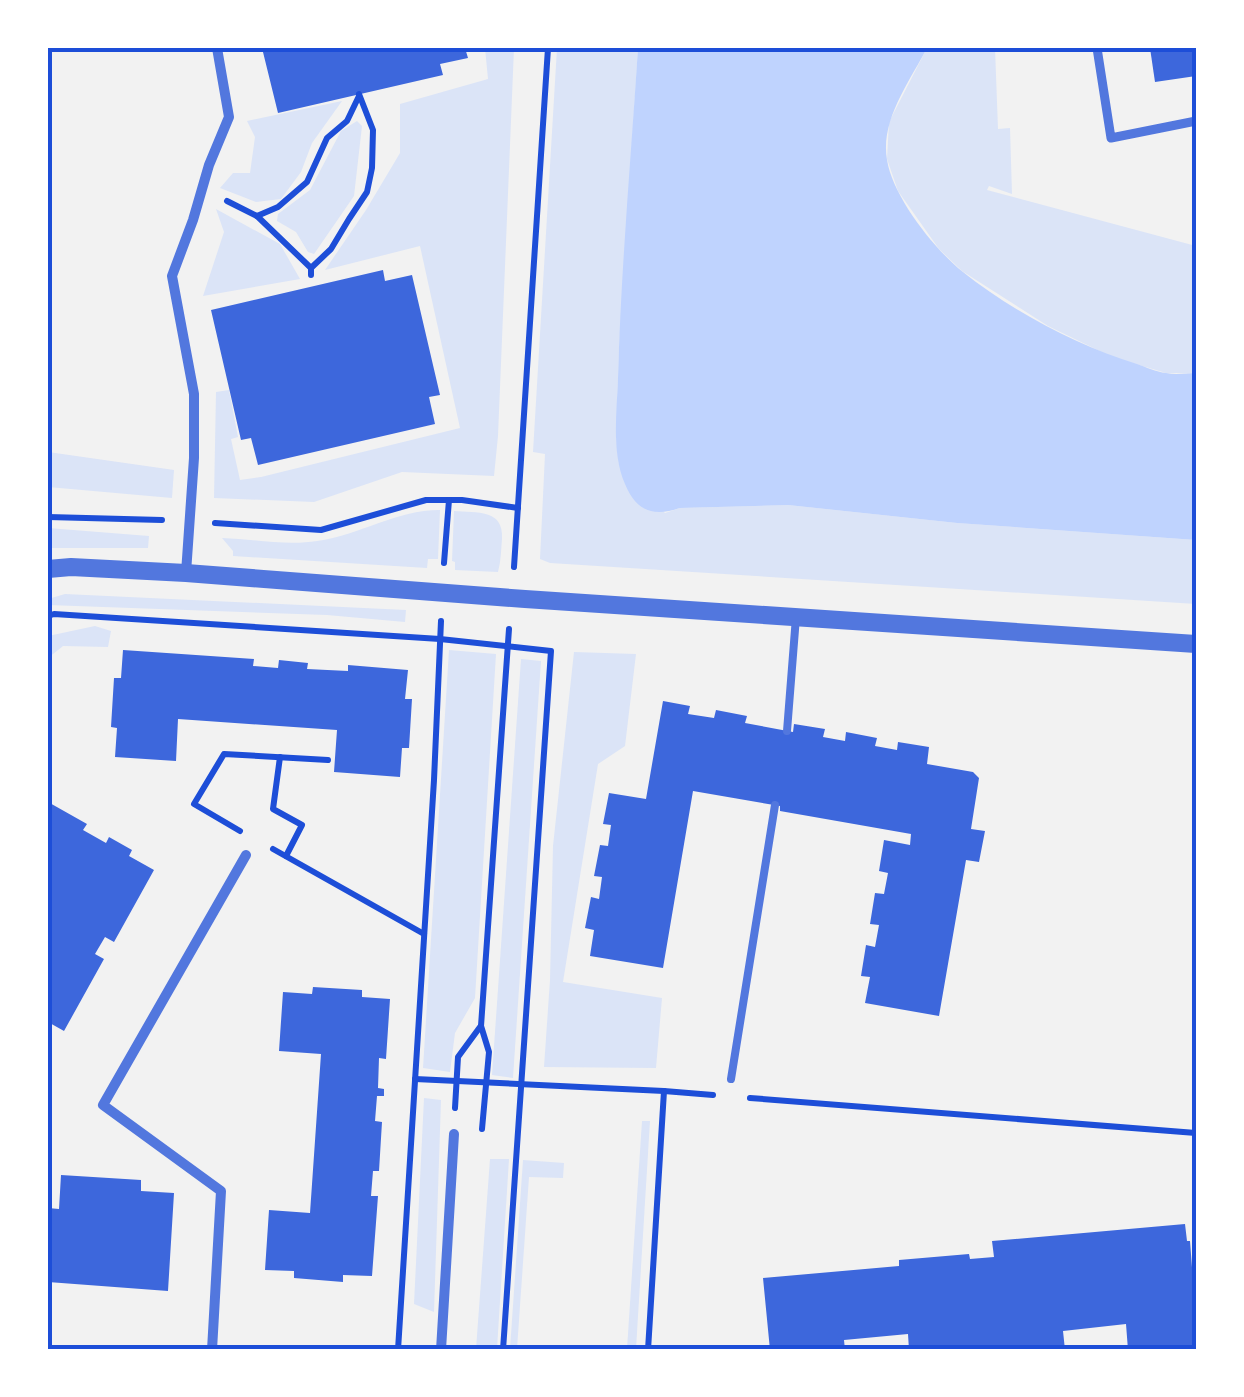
<svg xmlns="http://www.w3.org/2000/svg" width="1244" height="1397" font-family="'Archivo Narrow',sans-serif">
<rect width="100%" height="100%" fill="#f2f2f2"/>
<g fill="#dbe4f7">
<polygon points="485,48 514,48 498,436 494,476 402,472 314,502 214,498 216,392 229,390 238,437 231,439 240,480 261,477 460,428 420,246 325,270 366,210 400,153 400,104 488,79"/>
<polygon points="557,48 638,48 619,348 616,438 619,464 665,513 680,508 788,505 957,523 1196,540 1196,604 550,563 540,559 545,454 533,452"/>
<polygon points="927,48 995,48 998,129 1010,128 1012,194 989,186 987,190 1196,246 1196,373 1166,373 1112,357 1048,326 962,271 939,249 898,191 887,159 889,122"/>
<polygon points="342,101 312,143 301,172 281,199 256,202 220,188 233,173 250,173 255,137 247,121"/>
<polygon points="357,121 362,126 354,196 314,254 308,252 296,232 277,221 278,214 310,190 341,131"/>
<polygon points="216,209 280,244 300,279 203,296 224,232"/>
<polygon points="48,452 174,470 172,498 48,487"/>
<path d="M 440,510 L 438,559 L 428,559 L 427,568 L 233,556 L 233,551 L 222,538 C 253,539 287,546 317,541 C 360,535 396,510 440,510 Z"/>
<path d="M 454,511 C 477,513 504,509 502,539 C 501,550 501,561 498,572 L 455,570 L 455,562 L 452,561 Z"/>
<polygon points="48,528 149,536 148,548 48,548"/>
<polygon points="65,594 406,610 405,622 327,615 48,605 48,599"/>
<polygon points="95,626 111,631 108,647 63,646 48,658 48,636"/>
<polygon points="449,650 496,654 475,998 455,1033 450,1072 423,1068"/>
<polygon points="574,652 636,654 625,746 598,764 563,982 662,998 656,1068 544,1067 550,980 553,846"/>
<polygon points="521,659 541,661 513,1078 492,1075"/>
<polygon points="424,1098 441,1100 434,1312 414,1304"/>
<polygon points="642,1121 650,1121 636,1349 627,1349"/>
<polygon points="490,1159 509,1159 497,1349 476,1349"/>
<polygon points="523,1160 564,1163 563,1178 529,1177 517,1349 510,1349"/>
</g>
<path fill="#bfd3fe" d="M 638,48 L 927,48 C 910,81 880,120 887,160 C 893,197 934,249 963,272 C 1012,311 1077,346 1137,364 C 1146,367 1156,372 1166,373 C 1176,375 1187,373 1196,373 L 1196,540 L 957,523 L 788,505 L 680,508 C 653,517 636,511 625,484 C 611,452 617,411 618,378 C 621,268 631,157 638,48 Z"/>
<g fill="#3d67dc">
<polygon points="262,48 465,48 468,58 440,64 443,75 278,113"/>
<polygon points="1150,48 1196,48 1196,76 1155,82"/>
<polygon points="383,270 385,281 412,275 440,395 429,397 435,424 258,465 251,438 241,440 211,310"/>
<polygon points="123,650 254,659 253,666 278,668 279,660 308,663 307,669 348,671 348,665 408,670 405,699 412,699 409,748 402,748 400,777 334,772 337,730 178,719 176,761 115,757 117,728 111,727 114,678 121,678"/>
<polygon points="663,701 690,706 688,714 714,718 716,710 747,716 745,723 793,732 794,724 825,729 823,737 845,741 846,732 877,738 875,746 897,750 898,742 929,747 927,764 973,772 979,778 971,829 985,831 979,862 966,860 939,1016 865,1003 870,977 861,976 866,945 875,947 879,925 870,924 875,893 884,894 888,873 879,871 884,840 910,845 911,834 780,811 780,806 693,791 663,968 590,956 594,930 585,928 591,897 599,899 602,877 594,876 600,845 608,846 611,825 603,824 609,793 646,799"/>
<polygon points="48,802 87,824 83,830 106,843 109,837 132,850 129,856 154,870 114,942 105,937 95,954 104,959 64,1031 48,1022"/>
<polygon points="313,987 362,990 362,997 390,999 386,1059 379,1058 378,1088 384,1089 384,1096 377,1096 375,1121 382,1122 379,1171 373,1171 371,1196 378,1196 372,1276 343,1275 343,1282 294,1278 294,1271 265,1270 269,1210 310,1213 321,1054 279,1051 283,992 312,994"/>
<polygon points="61,1175 141,1180 141,1191 174,1193 168,1291 48,1282 48,1208 59,1209"/>
<polygon points="1185,1224 1187,1241 1190,1241 1196,1320 1196,1350 1128,1350 1126,1324 1063,1331 1065,1350 909,1350 908,1334 844,1340 845,1350 770,1350 763,1278 899,1266 899,1260 969,1254 970,1259 994,1257 992,1241"/>
</g>
<g fill="none" stroke-linecap="round" stroke-linejoin="round">
<g stroke="#1d4ed8" stroke-width="6">
<polyline points="227,201 257,216 311,268"/>
<polyline points="257,216 278,207 307,182 327,138 347,121 359,96"/>
<polyline points="311,275 311,268 331,249 349,219 367,192 372,168 373,130 359,94"/>
<polyline points="48,517 162,520"/>
<polyline points="215,523 321,530 426,500 462,500 518,508"/>
<polyline points="444,563 449,500"/>
<polyline points="514,567 548,48"/>
<polyline points="48,616 54,614 440,639 551,651 503,1350"/>
<polyline points="280,757 273,809 302,825 286,856"/>
<polyline points="240,831 194,804 224,754 328,760"/>
<polyline points="273,849 424,934"/>
<polyline points="415,1079 664,1091"/>
<polyline points="750,1098 1196,1133"/>
<polyline points="455,1108 458,1057 480,1027"/>
<polyline points="482,1129 489,1052 481,1026 509,629"/>
<polyline points="398,1350 434,780 441,621"/>
<polyline points="648,1350 664,1091 713,1095"/>
</g>
<g stroke="#5277de" stroke-width="8">
<polyline points="787,731 796,617"/>
<polyline points="731,1079 775,805"/>
</g>
<polyline stroke="#5277de" stroke-width="9" points="1097,48 1111,138 1196,121"/>
<g stroke="#5277de" stroke-width="10">
<polyline points="186,573 194,458 194,394 172,276 193,220 209,165 229,117 217,48"/>
<polyline points="212,1350 221,1191 103,1105 246,855"/>
<polyline points="441,1350 454,1134"/>
</g>
<polyline stroke="#5277de" stroke-width="18" points="48,569 71,567 186,573 525,599 1196,644"/>
</g>
<rect width="1244" height="1397" fill="none" stroke="#ffffff" stroke-width="100"/>
<rect x="50" y="50" width="1144" height="1297" fill="none" stroke="#1d4ed8" stroke-width="4"/>
</svg>
